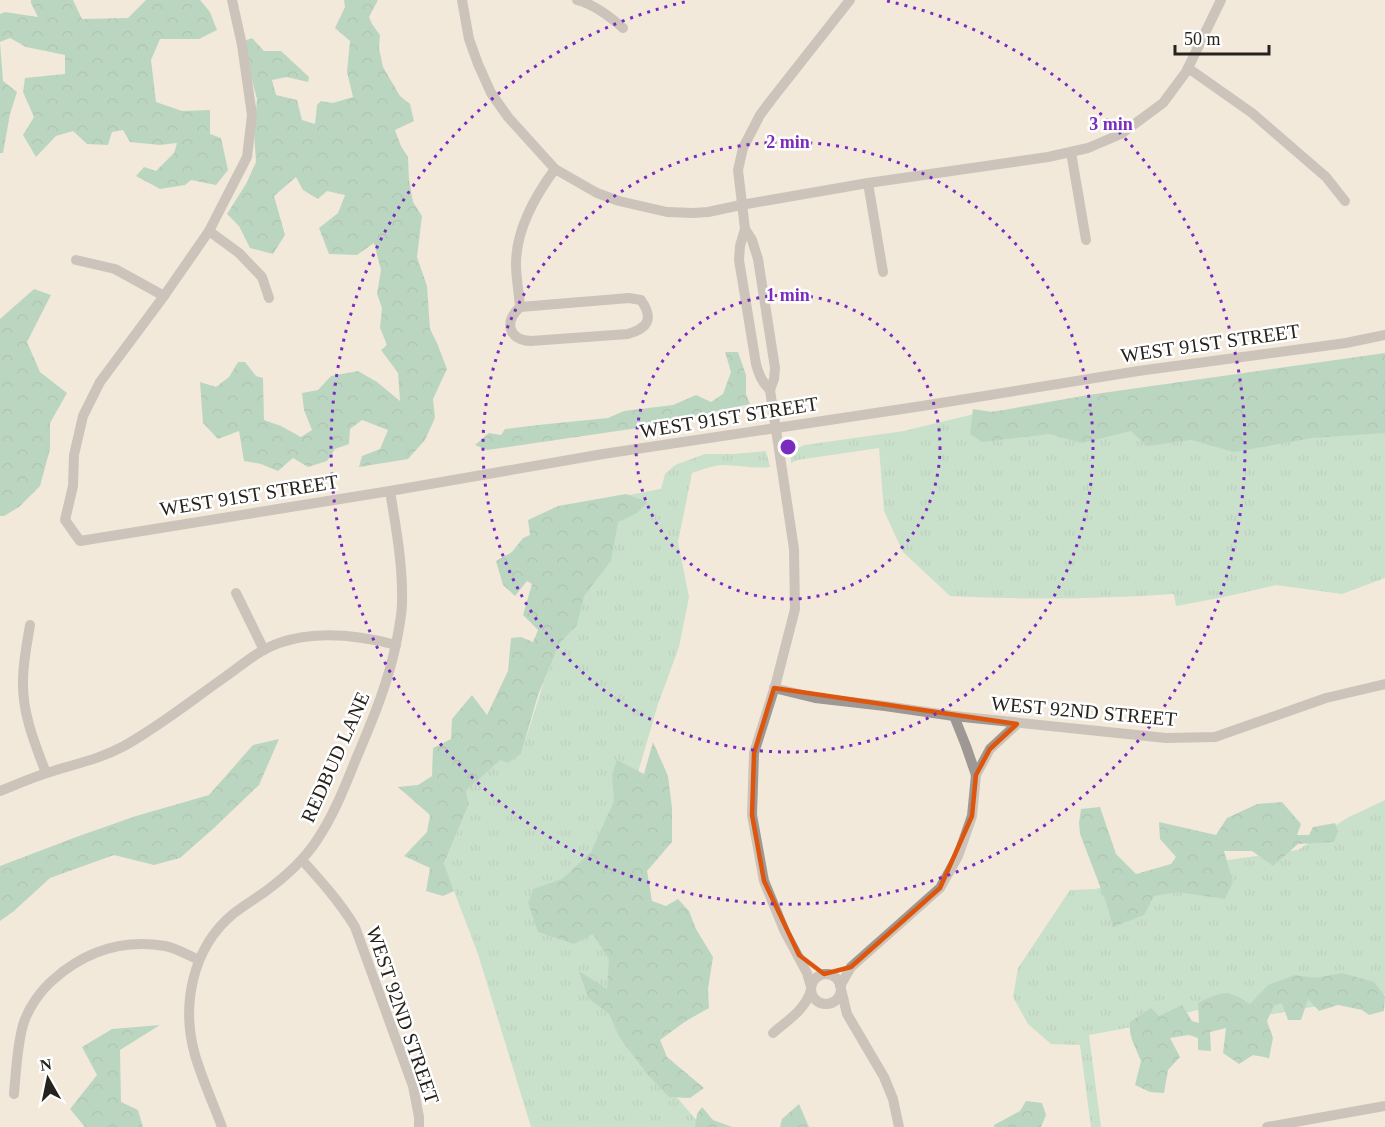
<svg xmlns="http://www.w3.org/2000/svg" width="1385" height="1127" font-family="'Times New Roman',serif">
<defs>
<pattern id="grass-tufts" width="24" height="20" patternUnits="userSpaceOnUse" patternTransform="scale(1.5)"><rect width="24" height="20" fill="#97d5b9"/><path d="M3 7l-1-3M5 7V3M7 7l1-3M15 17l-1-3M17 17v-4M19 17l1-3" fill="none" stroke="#82b79f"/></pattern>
<pattern id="forest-crowns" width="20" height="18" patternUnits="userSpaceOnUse" patternTransform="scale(1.5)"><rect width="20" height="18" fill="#79bfa1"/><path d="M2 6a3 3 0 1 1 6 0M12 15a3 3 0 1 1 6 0" fill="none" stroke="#639b83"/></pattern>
</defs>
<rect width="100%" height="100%" fill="#f2e9db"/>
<g fill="url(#grass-tufts)">
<path d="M 1385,359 L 1385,578 L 1342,594 L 1276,585 L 1224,597 L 1176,606 L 1174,594 C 1099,599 1025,600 950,596 L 903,552 L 884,511 L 879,448 L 797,460 L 791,463 L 790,451 L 805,445 L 904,431 L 978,413 L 1116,398 Z"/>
<path d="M 766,451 L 770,467 C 754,469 738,465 721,465 C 711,466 701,470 692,473 L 678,542 L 689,597 L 679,647 L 658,704 L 634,786 L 616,922 L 637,1050 L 702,1127 L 531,1127 L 478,954 L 444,865 L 469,804 L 466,791 L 499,759 L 508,763 L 521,754 L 558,637 L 608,499 L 661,489 L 665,474 L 675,465 L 705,454 L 732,454 Z"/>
<polygon points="1385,800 1385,994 1261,1016 1201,1009 1132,1027 1089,1035 1101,1127 1091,1127 1080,1045 1051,1044 1028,1024 1013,997 1018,968 1070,890 1096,889 1165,869 1298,850 1347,818"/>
</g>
<g fill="url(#forest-crowns)">
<polygon points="31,0 73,0 82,19 128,18 146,0 200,0 210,12 217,30 199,39 160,39 151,60 156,102 182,111 210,110 210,134 221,138 228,170 216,185 191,180 185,185 160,189 136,176 144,167 156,171 174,153 177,143 160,145 130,142 123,130 112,132 108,145 87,144 73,131 56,136 36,157 23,135 34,117 23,92 25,78 65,74 65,55 26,47 10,38 0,42 3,81 17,92 10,114 3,153 0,153 0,14 5,12 38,17 31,3"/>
<polygon points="344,0 378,0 369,17 372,24 380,35 379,48 383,67 400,96 410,104 414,121 395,130 401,146 408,157 409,180 413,202 422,216 417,257 427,286 430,329 437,343 447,369 433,399 435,418 425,440 408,459 359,467 362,456 380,449 388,430 362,420 350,429 349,444 335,449 327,461 308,467 293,458 278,471 261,464 244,461 239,431 218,439 203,423 200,382 216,387 229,377 238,362 245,362 256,376 263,378 264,420 281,426 301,437 312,430 304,410 302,393 318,390 331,376 358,371 377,382 400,401 398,373 381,350 387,345 380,328 382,308 377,294 381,270 374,243 357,255 329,254 319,228 338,213 345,195 327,191 318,199 303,190 296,177 274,196 285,235 273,254 250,248 239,226 227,214 246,184 256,162 254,132 257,99 249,69 244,41 252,38 264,51 281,51 309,77 308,82 287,77 272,80 276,95 297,100 302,120 315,124 317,105 321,101 333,103 353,97 347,72 350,41 335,28 345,7"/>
<polygon points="34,289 51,295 27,342 40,372 67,393 50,423 50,449 40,486 19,507 4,516 0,516 0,319"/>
<polygon points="725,352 738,352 746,375 746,394 750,404 638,428 487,450 475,445 489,433 501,435 505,429 538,425 608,418 624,411 673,405 696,395 711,402 723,394 731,372"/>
<polygon points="1385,353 1385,433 1313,438 1234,452 1191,440 1147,446 1131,431 1082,443 1049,434 982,442 970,434 973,409 992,412 1088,395"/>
<polygon points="626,494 648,502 637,513 618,522 611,561 584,596 577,625 559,644 538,695 521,754 508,763 500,760 466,791 469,804 444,864 454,891 443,896 426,891 430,868 404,856 427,832 430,815 398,787 418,785 432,776 433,748 451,739 452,719 472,695 487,715 508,671 511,638 521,637 533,642 538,630 523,615 532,584 527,581 515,596 503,585 496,561 512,552 523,538 530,535 528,520 558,506"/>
<polygon points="279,739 259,785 214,828 180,858 154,865 114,855 50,878 14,911 0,921 0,866 79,836 136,816 209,795 253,745"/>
<polygon points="653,742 668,776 672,808 672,842 647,871 652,901 666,906 678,899 689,911 696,929 713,957 708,989 709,1008 686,1021 660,1040 667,1057 704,1088 690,1098 669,1097 647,1074 620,1038 609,1014 588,998 579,971 607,989 609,959 593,934 574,944 538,932 528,903 533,889 562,879 591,852 614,801 612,775 617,760 644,774"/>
<polygon points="1282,802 1301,824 1297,835 1309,835 1313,827 1335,823 1338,831 1334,842 1298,844 1273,866 1252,851 1224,851 1233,882 1225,899 1177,892 1154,896 1144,915 1113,927 1106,902 1080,834 1079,823 1081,809 1100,807 1116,854 1136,874 1171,864 1176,857 1160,839 1159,822 1216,835 1227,818 1257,804"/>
<path d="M 1342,973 L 1374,982 L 1385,996 L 1384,1011 L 1369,1015 L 1362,1010 L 1338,1005 L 1319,1011 L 1308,999 L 1301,1020 L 1288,1020 L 1282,1003 L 1274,1006 L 1267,1021 L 1273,1038 L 1269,1058 L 1253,1055 L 1239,1064 L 1223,1053 L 1226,1028 L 1210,1032 L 1211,1051 L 1198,1050 L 1198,1038 L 1189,1035 L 1170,1038 L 1180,1057 L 1168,1070 L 1164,1093 L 1150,1092 L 1135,1085 L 1141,1061 L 1132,1040 L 1130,1032 L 1130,1022 L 1151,1008 L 1159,1016 L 1182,1005 L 1192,1021 L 1199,1023 L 1198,1003 C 1224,991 1226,989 1250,1004 L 1268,985 L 1295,975 L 1315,978 Z"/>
<polygon points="160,1025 120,1050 121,1102 138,1110 143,1127 85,1127 70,1109 97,1075 82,1047 112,1029"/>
<polygon points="1026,1101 1042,1103 1046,1115 1041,1127 994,1127 994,1125 1020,1111"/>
<polygon points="799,1104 809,1127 780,1127 782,1119"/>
<polygon points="702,1107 713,1120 732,1127 695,1127 697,1114"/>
</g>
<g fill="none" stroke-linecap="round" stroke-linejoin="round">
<g stroke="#9d9893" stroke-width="10">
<polyline points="232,0 242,45 252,115 247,157 209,231 164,296 100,382 83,416 74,455 73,486 65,520 80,541 390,491 603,454 922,406 1138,371 1346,343 1385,335"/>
<polyline points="462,0 469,39 478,64 491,93 508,117 555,169 597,193 619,201 667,212 693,213 708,212 741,205 868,183 1048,157 1088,148 1121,134 1163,103 1186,72 1221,0"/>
<path d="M 577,0 C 595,5 609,16 623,28"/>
<polyline points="1188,68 1252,113 1326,177 1345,201"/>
<polyline points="1071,152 1086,240"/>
<polyline points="868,183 883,272"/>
<polyline points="745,229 752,240 758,259 775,368 774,379 770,390 794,549 795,609 776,683 754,753 752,815 764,881 785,932 807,973 811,987"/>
<polyline points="209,231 239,253 262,277 269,298"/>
<polyline points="76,260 115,269 164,296"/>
<path d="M 629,298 L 641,300 C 654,319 648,328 628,334 L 531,341 C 508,340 504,322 520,307 Z"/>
<path d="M 520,307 C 519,293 516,278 516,264 C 516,229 535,196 555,169"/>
<path d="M 770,390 C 762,382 759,375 756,364 L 739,260 L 740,246 L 745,229 L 738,170 L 743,148 L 760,115 L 772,99 L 850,0"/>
<polyline points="236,593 264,650"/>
<path d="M 30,625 C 27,644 23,662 23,681 C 22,713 35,744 46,773"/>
<polyline points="774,688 815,698 885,706 954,716 1166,738 1215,737 1326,698 1385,684"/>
<polyline points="954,716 966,746 976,775"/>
<path d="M 0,791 C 15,785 31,778 47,773 C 74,764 98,760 124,746 C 160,726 192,700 225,677 C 242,665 259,650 279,643 C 317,630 358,635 396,645"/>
<path d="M 302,860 C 321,881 340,902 355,927 L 413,1086 L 419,1117 L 419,1127"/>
<circle cx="826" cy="989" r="15"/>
<polyline points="840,986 851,967 940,888 958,856 972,816 976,775 990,749 1017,724"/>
<polyline points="841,989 847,1014 884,1077 893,1099 899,1127"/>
<path d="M 773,1033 C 787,1021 806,1009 811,990"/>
<path d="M 14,1094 C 16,1071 17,1047 23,1025 C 28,1008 41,990 54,979 C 86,951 122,939 165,946 C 176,948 188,955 199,960"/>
<path d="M 222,1127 C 213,1103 202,1079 195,1055 C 181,1006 192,948 233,914 C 243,906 255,899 266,891 C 285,877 304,860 317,840 C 334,815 345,786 356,759 C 373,719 389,681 397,639 C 399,627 402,615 402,603 C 403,565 396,528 390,491"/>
<polyline points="1267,1127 1385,1106"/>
</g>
</g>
<path d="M0 0H1385V1127H0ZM 774,688 L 1017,724 L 990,749 L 976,775 L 972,816 L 940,888 L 851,967 L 824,974 L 799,955 L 764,881 L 752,815 L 754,753 Z" fill="#f2e9db" fill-opacity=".55" fill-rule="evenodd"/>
<path fill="none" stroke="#de560d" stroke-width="4.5" stroke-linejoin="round" d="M 774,688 L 1017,724 L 990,749 L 976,775 L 972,816 L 940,888 L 851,967 L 824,974 L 799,955 L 764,881 L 752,815 L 754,753 Z"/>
<g fill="none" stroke="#7b2cbf" stroke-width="3" stroke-dasharray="3 6">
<circle cx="788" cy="447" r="152"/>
<circle cx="788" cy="447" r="305"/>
<path d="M887 1A457 457 0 1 1 689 1"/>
</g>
<g text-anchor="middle" stroke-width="5" stroke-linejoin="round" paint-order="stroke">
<g font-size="20" fill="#26221d" stroke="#fff">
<text transform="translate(1210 343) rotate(-8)" y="7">WEST 91ST STREET</text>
<text transform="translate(729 417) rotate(-9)" y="7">WEST 91ST STREET</text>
<text transform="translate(249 495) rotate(-9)" y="7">WEST 91ST STREET</text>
<text transform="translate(1084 711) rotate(5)" y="7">WEST 92ND STREET</text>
<text transform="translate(335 757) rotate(-66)" y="7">REDBUD LANE</text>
<text transform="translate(403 1015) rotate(71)" y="7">WEST 92ND STREET</text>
</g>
</g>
<circle cx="788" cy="447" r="9" fill="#7b2cbf" stroke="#fff" stroke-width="3"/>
<g font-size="18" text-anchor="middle" font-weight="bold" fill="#7b2cbf" stroke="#fff" stroke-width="5" stroke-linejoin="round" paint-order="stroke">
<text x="1111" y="130">3 min</text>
<text x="788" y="148">2 min</text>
<text x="788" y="301">1 min</text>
</g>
<g transform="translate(48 1079) rotate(351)" stroke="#ffffff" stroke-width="4.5" paint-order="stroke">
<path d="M0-4.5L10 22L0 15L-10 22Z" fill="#26221d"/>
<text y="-9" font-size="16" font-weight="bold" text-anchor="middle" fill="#26221d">N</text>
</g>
<path d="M1175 45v9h94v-9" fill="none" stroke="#26221d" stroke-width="3"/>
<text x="1184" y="45" font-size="18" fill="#26221d" stroke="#ffffff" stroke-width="4.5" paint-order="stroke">50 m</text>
</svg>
